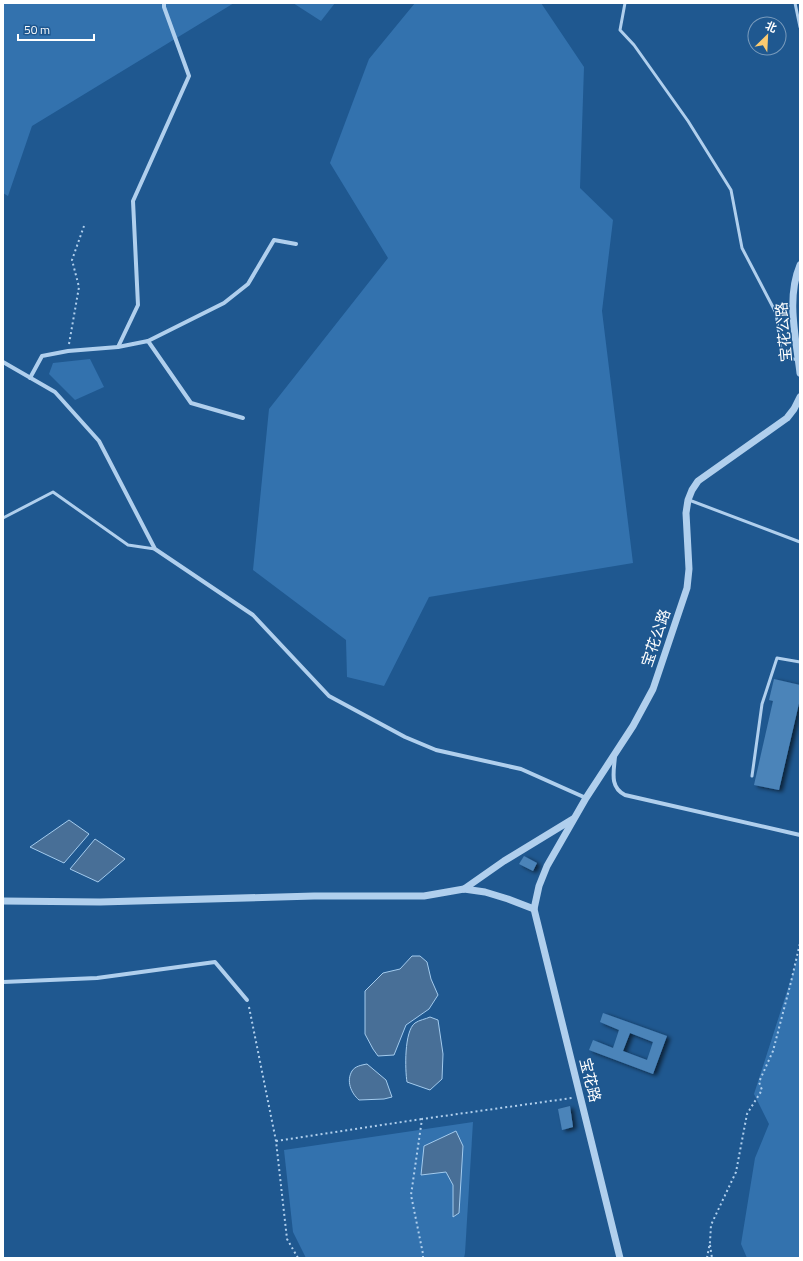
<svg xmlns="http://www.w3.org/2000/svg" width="803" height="1261" font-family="'Titillium Web','Noto Sans SC',sans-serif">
<defs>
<filter id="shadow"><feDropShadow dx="3.5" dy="2" stdDeviation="2" flood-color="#0009"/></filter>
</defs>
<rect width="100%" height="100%" fill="#1f5890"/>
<g fill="#3372ae">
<polygon points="3,3 234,3 32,126 8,196 3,193"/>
<polygon points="293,3 335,3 321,21"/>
<polygon points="415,3 541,3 584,67 580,188 613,220 602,311 633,563 429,597 384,686 347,677 346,640 253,570 269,409 388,258 330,163 369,59"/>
<polygon points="90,359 104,387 75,400 49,374 53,363"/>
<polygon points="800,951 800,1258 747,1258 741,1244 755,1158 769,1124 754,1094"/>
<polygon points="473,1122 465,1253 464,1258 306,1258 293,1232 284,1150"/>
</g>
<g fill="#486f97" stroke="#a3cbee">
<polygon points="69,820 89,834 64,863 30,847"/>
<polygon points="95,839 125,859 98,882 70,869"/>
<polygon points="412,956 420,956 427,962 431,979 438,995 429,1009 406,1025 394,1055 378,1056 373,1049 365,1034 365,991 383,973 400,969"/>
<path d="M 430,1017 L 438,1020 L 443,1054 L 442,1079 L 430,1090 L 407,1082 C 405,1070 404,1031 415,1023 C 419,1020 426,1019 430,1017 Z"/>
<path d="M 367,1064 L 386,1080 L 392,1097 L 384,1099 L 359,1100 C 351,1093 346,1081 352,1071 C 355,1066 362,1065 367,1064 Z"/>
<polygon points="456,1131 463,1146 459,1213 453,1217 453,1185 446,1172 421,1175 424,1146"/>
</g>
<g fill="#4c84b9" fill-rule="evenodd" filter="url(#shadow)">
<polygon points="774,679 800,685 800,699 779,790 754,785 773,701 769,700"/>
<polygon points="524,856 537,863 533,871 519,864"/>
<path d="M 603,1013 L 667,1036 L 653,1074 L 589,1050 L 593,1040 L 613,1048 L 619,1030 L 600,1022 ZM 630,1033 L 653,1042 L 647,1060 L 623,1051 Z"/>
<polygon points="570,1106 573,1127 562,1130 558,1109"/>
</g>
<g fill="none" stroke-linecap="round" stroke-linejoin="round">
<g stroke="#b0cfed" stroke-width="2" stroke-dasharray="2 3" stroke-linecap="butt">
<polyline points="69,344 79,287 72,260 84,226"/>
<polyline points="249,1007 276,1141 287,1239 298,1258"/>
<polyline points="276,1141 422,1119"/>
<polyline points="710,1245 712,1258"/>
<polyline points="423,1258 423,1254 411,1195 422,1119 572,1098"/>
<polyline points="707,1258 710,1242 711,1225 736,1172 747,1114 762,1090 759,1082 773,1051 791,982 800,943"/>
</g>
<g stroke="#b0cfed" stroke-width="3">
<polyline points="625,3 620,30 634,45 688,121 731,190 742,248 776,313 782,357 799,360"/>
<polyline points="795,3 800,27"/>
<polyline points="689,500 800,542"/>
<polyline points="3,518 53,492 128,545 155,549"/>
<polyline points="752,776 762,704 777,658 800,662"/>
</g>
<g stroke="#b0cfed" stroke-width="4">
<polyline points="148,341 224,303 248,284 274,240 296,244"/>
<polyline points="118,347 148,341 191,403 243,418"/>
<polyline points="3,362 55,392 99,441 155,549 253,615 329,696 405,737 436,750 521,769 586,798"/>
<polyline points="30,378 42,356 68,351 118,347 138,305 133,201 189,76 164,7 164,3"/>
<path d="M 615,756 C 614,771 609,787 625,795 L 800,835"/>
<polyline points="3,982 97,978 215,962 247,1000"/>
</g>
<g stroke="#b0cfed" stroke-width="7">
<path d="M 800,265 C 786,298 796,338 800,373"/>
<polyline points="464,889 504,861 573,819"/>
<polyline points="3,901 100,902 314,896 424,896 464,889 485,892 508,899 534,909"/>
<polyline points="620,1258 534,909 539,886 547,866 586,798 633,726 653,689 687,588 689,569 686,513 688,500 692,490 698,481 787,418 794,409 800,397"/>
</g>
</g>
<g text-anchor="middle" stroke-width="3" stroke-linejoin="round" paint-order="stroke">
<g font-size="15" fill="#fff" stroke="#1f5890">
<text transform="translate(784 332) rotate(-95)" y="5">宝花公路</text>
<text transform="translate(656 638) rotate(-71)" y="5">宝花公路</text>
<text transform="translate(590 1080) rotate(76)" y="5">宝花路</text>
</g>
</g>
<rect width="803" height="1261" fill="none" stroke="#ffffff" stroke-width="8"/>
<g transform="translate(767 36) rotate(24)"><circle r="19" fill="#1f5890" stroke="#799bbc"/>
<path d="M0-3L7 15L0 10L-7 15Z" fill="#fbca70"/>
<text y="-6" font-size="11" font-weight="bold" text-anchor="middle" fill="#ffffff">北</text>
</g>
<path d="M18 34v6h76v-6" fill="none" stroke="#ffffff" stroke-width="2"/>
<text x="24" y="34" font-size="12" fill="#ffffff" stroke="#1f5890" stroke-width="3" paint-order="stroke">50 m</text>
</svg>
